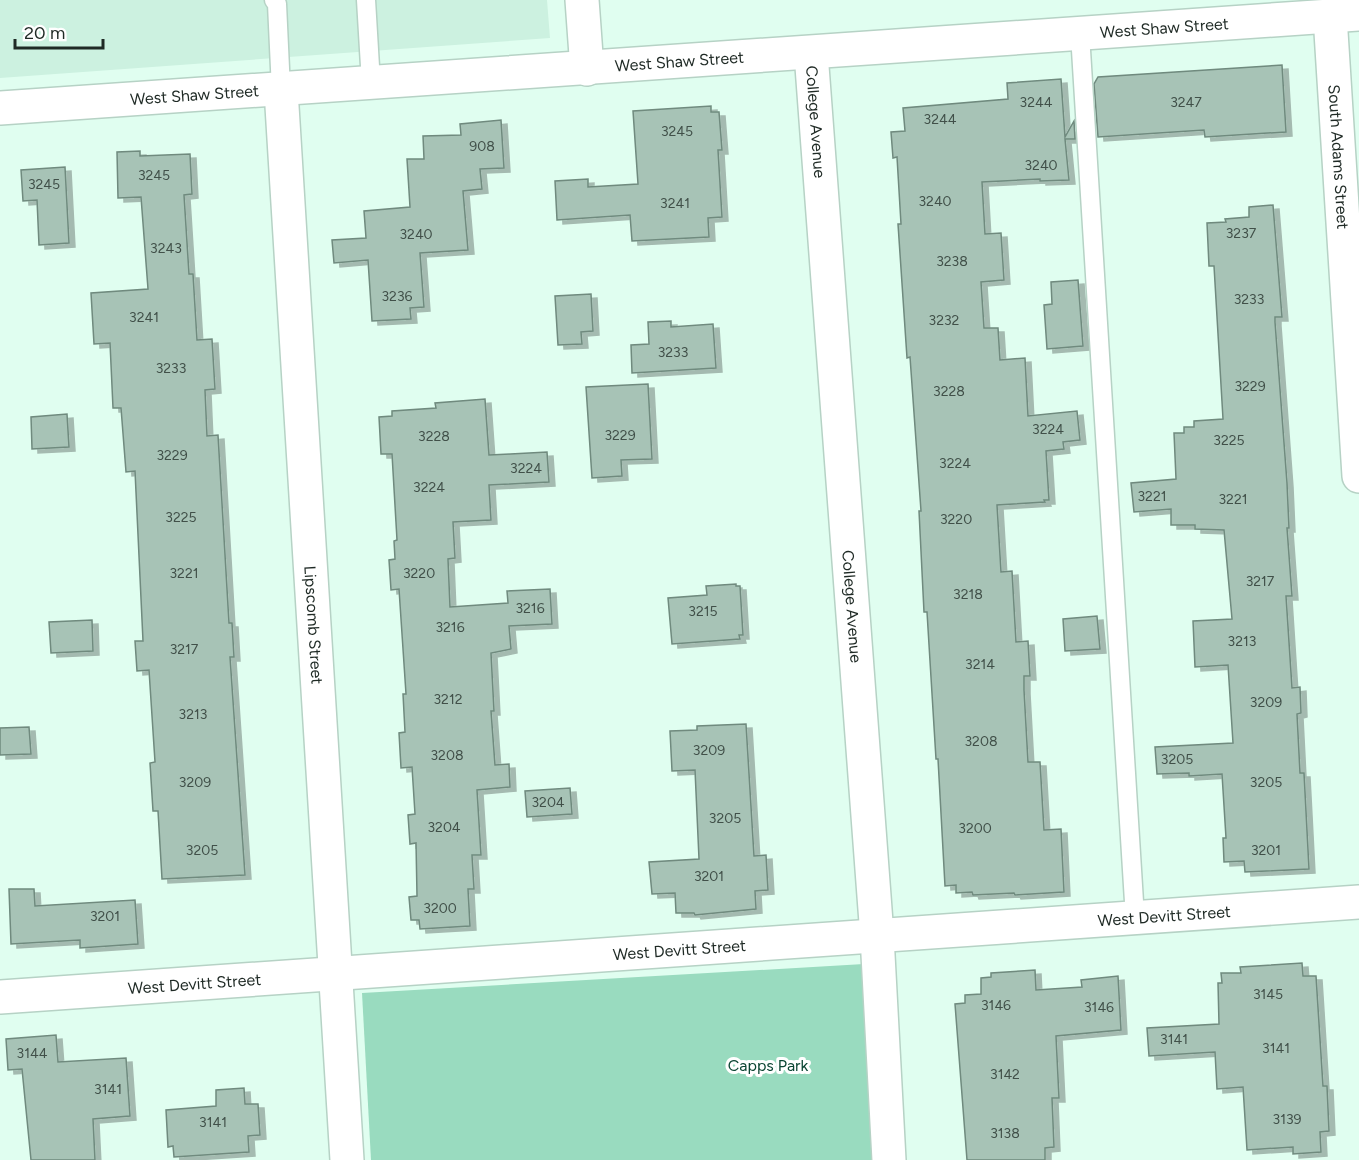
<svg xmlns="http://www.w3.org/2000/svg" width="1359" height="1160" font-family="Figtree,sans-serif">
<defs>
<filter id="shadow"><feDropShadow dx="6" dy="4" stdDeviation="0" flood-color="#0004"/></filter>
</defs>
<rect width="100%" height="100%" fill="#e0fef0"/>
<polygon fill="#ccf1e0" points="0,0 547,0 550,38 0,78"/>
<polygon fill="#99dbbf" points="864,964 875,1160 371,1160 362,993"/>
<g fill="#a7c3b6" stroke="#6f8a7e" stroke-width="1.5" filter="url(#shadow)">
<polygon points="1282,65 1286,132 1205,137 1204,130 1098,137 1094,84 1098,77"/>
<polygon points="1061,79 1065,137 1074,121 1075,139 1065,139 1069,180 1040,181 1040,179 982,182 985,234 1001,233 1004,280 981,282 984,328 998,328 1000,360 1025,358 1028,416 1077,411 1080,440 1063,442 1064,449 1046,451 1049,500 1044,500 1045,502 997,505 1001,572 1012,571 1016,642 1028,641 1030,676 1024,676 1024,690 1028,762 1040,762 1044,830 1061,829 1064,892 1015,895 1014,893 973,895 972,892 956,893 956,885 945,886 938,759 936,759 927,612 924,612 919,511 921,511 910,357 907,358 898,224 901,224 897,157 893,158 891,132 905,131 903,108 1008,99 1007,83"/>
<polygon points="711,106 711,112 719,112 722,150 718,150 722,217 708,218 709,237 632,241 630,215 557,220 555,181 588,179 588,187 638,184 633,111"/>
<polygon points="501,120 504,168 480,169 482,189 463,191 468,250 420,253 424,307 410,308 411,319 372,321 368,260 334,263 332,240 366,238 364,211 410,207 407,159 424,159 423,136 461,135 460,124"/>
<polygon points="140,151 140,156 190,154 192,194 184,195 189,274 193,274 197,340 212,339 215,389 205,390 207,436 218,435 229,623 232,623 234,657 230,657 245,875 162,879 158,811 153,811 150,763 155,762 149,670 137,671 135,641 143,641 135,471 126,472 121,408 113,408 110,343 94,344 91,293 148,289 141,197 118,198 117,152"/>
<polygon points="65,167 69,243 39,245 37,200 23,201 21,170"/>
<polygon points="1273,205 1282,317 1275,317 1275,322 1287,483 1289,528 1287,528 1292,596 1286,596 1292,688 1300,687 1301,713 1297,714 1300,773 1304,773 1309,869 1245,872 1244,861 1224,862 1223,838 1226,838 1222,774 1189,776 1189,773 1157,774 1155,747 1233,743 1228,665 1195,667 1193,621 1232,619 1224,530 1195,529 1195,525 1171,525 1171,509 1134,512 1131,483 1176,479 1174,433 1184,433 1184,427 1194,427 1194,421 1223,419 1214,266 1209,266 1207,223 1226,222 1225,219 1249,217 1249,207"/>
<polygon points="1078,280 1083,346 1047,349 1044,305 1052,304 1051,282"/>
<polygon points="591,294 593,331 581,332 582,344 558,345 555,296"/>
<polygon points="671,321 671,327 713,324 716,368 632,373 631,345 649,344 648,322"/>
<polygon points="648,384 652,459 621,460 622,476 592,478 586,387"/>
<polygon points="485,399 489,455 547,452 549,482 489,485 491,520 453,522 455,558 448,559 450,607 508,603 507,591 550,589 552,624 509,626 511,649 491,653 494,711 491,711 495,765 509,764 510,787 477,790 481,855 472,855 474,889 468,889 470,926 420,929 419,920 411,920 409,897 417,896 416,843 410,844 408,815 415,814 412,767 401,768 399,733 405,732 403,694 406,694 399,589 391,590 389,560 395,559 394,541 397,540 392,454 381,454 379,417 392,416 392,411 436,408 435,403"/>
<polygon points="67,414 69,447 32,449 31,417"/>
<polygon points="736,584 736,586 740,586 743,635 739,635 740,639 672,644 668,598 707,595 706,586"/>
<polygon points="1097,616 1100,649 1065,651 1063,619"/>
<polygon points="92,620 93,651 51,653 49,622"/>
<polygon points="746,724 754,856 766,855 768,890 755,891 756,909 695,915 694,913 676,913 675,893 652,894 649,862 699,859 695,770 672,771 670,731 697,730 697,726"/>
<polygon points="29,727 31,754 0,755 0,728"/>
<polygon points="570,788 572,814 527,817 525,791"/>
<polygon points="9,889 34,889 35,906 135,900 138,944 80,948 80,940 11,944"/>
<polygon points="1302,963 1303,976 1316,976 1323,1086 1327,1086 1329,1131 1320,1132 1321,1152 1293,1154 1293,1147 1247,1150 1243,1087 1217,1089 1215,1052 1149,1056 1147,1028 1219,1024 1218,983 1222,983 1221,973 1241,973 1240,967"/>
<polygon points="1035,970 1036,990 1082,987 1081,980 1118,976 1121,1030 1056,1036 1059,1098 1052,1098 1054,1147 1045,1148 1045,1160 967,1160 955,1004 965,1003 965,995 981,994 981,978 991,977 991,973"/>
<polygon points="56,1035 58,1062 126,1058 130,1116 93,1119 95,1160 31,1160 22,1069 8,1070 6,1039"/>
<polygon points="244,1088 245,1104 258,1104 260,1135 248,1136 249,1152 174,1157 173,1146 168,1147 166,1110 216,1106 216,1090"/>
</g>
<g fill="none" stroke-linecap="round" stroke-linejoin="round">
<g stroke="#b6d2c5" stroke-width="21">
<g id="service">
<polyline points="274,0 277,4 281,90"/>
<polyline points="366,0 371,83"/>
<polyline points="1080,34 1135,918"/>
</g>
</g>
<g stroke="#b6d2c5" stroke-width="36">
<g id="minor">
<polyline points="582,0 587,69"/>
<path id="s1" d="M 1330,16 L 1359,476"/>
<path id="s2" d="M 811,53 L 877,936 L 889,1160"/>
<path id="s3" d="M 281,90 L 347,1160"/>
<path id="s4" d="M 0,108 L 1359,14"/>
<path id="s5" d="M 0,997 L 1359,902"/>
</g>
</g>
<use href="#service" stroke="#fff" stroke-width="18"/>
<use href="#minor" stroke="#fff" stroke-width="33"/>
</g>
<g text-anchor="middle" stroke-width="6" stroke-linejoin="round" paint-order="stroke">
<g font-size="14" fill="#415049">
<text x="1036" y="107">3244</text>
<text x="1186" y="107">3247</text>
<text x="940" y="124">3244</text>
<text x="677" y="136">3245</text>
<text x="482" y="151">908</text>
<text x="1041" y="170">3240</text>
<text x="154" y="180">3245</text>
<text x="44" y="189">3245</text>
<text x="935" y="206">3240</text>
<text x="675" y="208">3241</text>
<text x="1241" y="238">3237</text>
<text x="416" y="239">3240</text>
<text x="166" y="253">3243</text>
<text x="952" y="266">3238</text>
<text x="397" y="301">3236</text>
<text x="1249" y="304">3233</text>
<text x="144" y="322">3241</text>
<text x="944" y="325">3232</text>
<text x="673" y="357">3233</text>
<text x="171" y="373">3233</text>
<text x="1250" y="391">3229</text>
<text x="949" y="396">3228</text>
<text x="1048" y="434">3224</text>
<text x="620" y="440">3229</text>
<text x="434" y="441">3228</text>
<text x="1229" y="445">3225</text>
<text x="172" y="460">3229</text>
<text x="955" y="468">3224</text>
<text x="526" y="473">3224</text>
<text x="429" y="492">3224</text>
<text x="1152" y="501">3221</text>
<text x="1233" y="504">3221</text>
<text x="181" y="522">3225</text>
<text x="956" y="524">3220</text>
<text x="184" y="578">3221</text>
<text x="419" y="578">3220</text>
<text x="1260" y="586">3217</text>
<text x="968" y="599">3218</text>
<text x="530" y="613">3216</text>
<text x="703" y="616">3215</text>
<text x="450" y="632">3216</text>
<text x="1242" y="646">3213</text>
<text x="184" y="654">3217</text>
<text x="980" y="669">3214</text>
<text x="448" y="704">3212</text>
<text x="1266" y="707">3209</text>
<text x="193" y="719">3213</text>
<text x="981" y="746">3208</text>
<text x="709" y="755">3209</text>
<text x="447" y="760">3208</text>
<text x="1177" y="764">3205</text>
<text x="195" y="787">3209</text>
<text x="1266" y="787">3205</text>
<text x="548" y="807">3204</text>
<text x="725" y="823">3205</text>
<text x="444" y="832">3204</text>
<text x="975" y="833">3200</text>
<text x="202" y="855">3205</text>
<text x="1266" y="855">3201</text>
<text x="709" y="881">3201</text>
<text x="440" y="913">3200</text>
<text x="105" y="921">3201</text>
<text x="1268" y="999">3145</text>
<text x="996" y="1010">3146</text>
<text x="1099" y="1012">3146</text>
<text x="1174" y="1044">3141</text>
<text x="1276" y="1053">3141</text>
<text x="32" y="1058">3144</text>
<text x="1005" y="1079">3142</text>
<text x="108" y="1094">3141</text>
<text x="1287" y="1124">3139</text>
<text x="213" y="1127">3141</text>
<text x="1005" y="1138">3138</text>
</g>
<g font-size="16" fill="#1f2a25" stroke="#fff">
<text dy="6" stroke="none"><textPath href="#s4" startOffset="1167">West Shaw Street</textPath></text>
<text dy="6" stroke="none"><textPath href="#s4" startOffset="681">West Shaw Street</textPath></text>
<text dy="6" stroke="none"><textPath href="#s4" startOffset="195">West Shaw Street</textPath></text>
<text dy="6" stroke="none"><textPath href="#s2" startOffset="69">College Avenue</textPath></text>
<text dy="6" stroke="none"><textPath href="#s1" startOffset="141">South Adams Street</textPath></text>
<text dy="6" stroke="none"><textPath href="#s2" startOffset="555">College Avenue</textPath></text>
<text dy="6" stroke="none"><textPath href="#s3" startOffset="536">Lipscomb Street</textPath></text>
<text dy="6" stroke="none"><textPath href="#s5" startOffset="1167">West Devitt Street</textPath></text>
<text dy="6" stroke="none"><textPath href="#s5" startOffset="681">West Devitt Street</textPath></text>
<text dy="6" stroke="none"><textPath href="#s5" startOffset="195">West Devitt Street</textPath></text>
</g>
<g font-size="16" fill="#0a4532" stroke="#fff">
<text x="768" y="1071">Capps Park</text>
</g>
</g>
<path d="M15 39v9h88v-9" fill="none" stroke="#1f2a25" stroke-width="3"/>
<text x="24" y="39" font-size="18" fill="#1f2a25" stroke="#ffffff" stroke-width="4.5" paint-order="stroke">20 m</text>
</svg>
